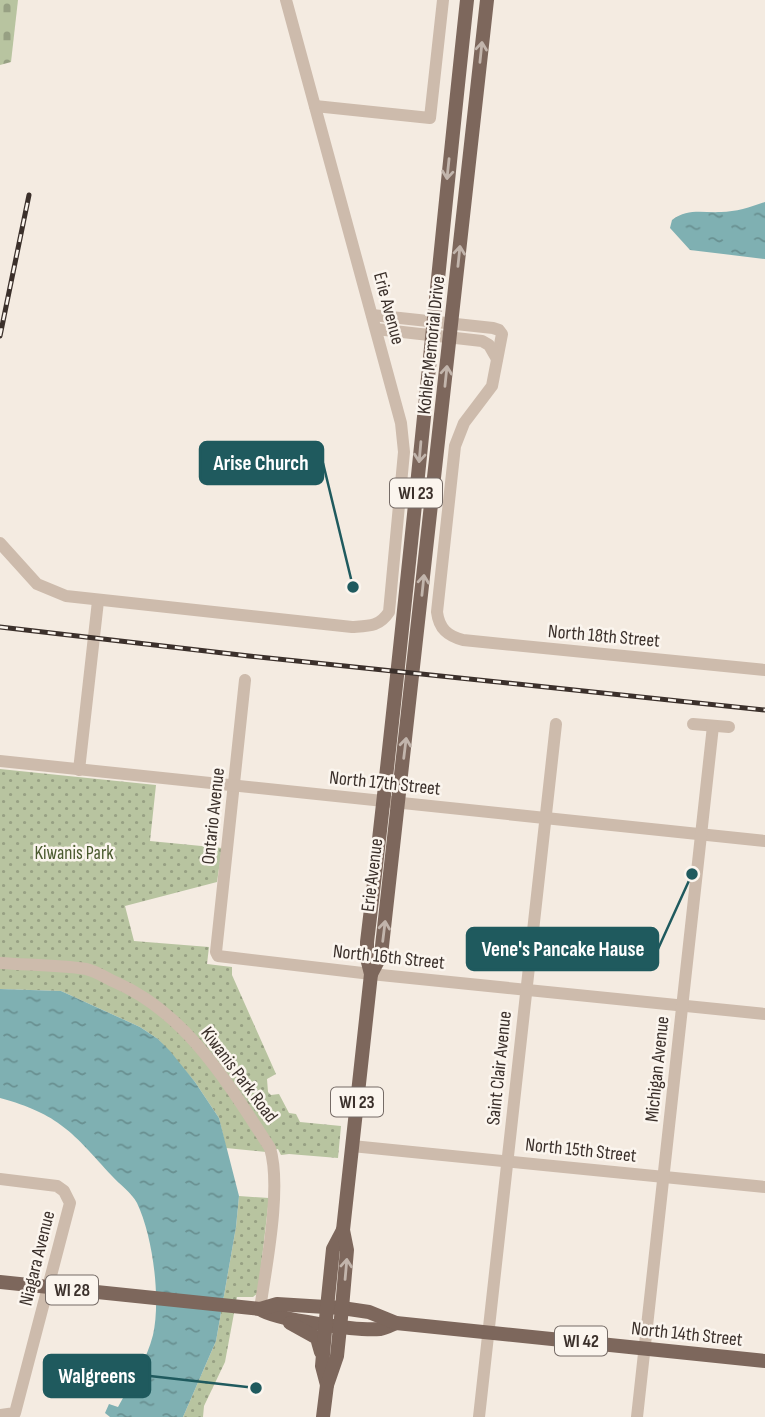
<svg xmlns="http://www.w3.org/2000/svg" width="765" height="1417" font-family="'Sofia Sans Condensed',sans-serif">
<defs>
<pattern id="cemetery-stones" width="16" height="16" patternUnits="userSpaceOnUse" patternTransform="scale(1.75)"><rect width="16" height="16" fill="#b8c4a0"/><path d="M2 7V4a2 2 0 0 1 4 0v3zM10 15v-3a2 2 0 0 1 4 0v3z" fill="#97a083"/></pattern>
<pattern id="park-dots" width="8" height="8" patternUnits="userSpaceOnUse" patternTransform="scale(1.75)"><rect width="8" height="8" fill="#b8c4a0"/><path d="M2 2h.1M6 6h.1" fill="none" stroke="#97a083" stroke-width="1.8" stroke-linecap="round"/></pattern>
<pattern id="water-ripples" width="26" height="14" patternUnits="userSpaceOnUse" patternTransform="scale(1.75)"><rect width="26" height="14" fill="#7fb0b2"/><path d="M2 4q2-2 4 0t4 0M15 11q2-2 4 0t4 0" fill="none" stroke="#699091"/></pattern>
</defs>
<rect width="100%" height="100%" fill="#f4ebe1"/>
<polygon fill="url(#cemetery-stones)" points="0,0 18,0 11,62 0,65"/>
<g fill="url(#park-dots)">
<polygon points="0,769 156,785 150,841 222,848 217,882 125,906 134,941 209,947 207,964 232,967 232,975 276,1074 267,1079 268,1092 271,1095 279,1094 289,1113 296,1114 300,1122 341,1126 338,1158 289,1154 281,1155 278,1149 266,1152 226,1148 219,1118 195,1082 158,1039 140,1027 61,991 0,989"/>
<polygon points="239,1196 269,1198 258,1293 253,1297 237,1297 225,1362 204,1406 203,1417 183,1417 216,1341 236,1227"/>
</g>
<g fill="url(#water-ripples)">
<path d="M 765,202 L 765,259 L 690,250 L 670,228 L 672,220 C 688,208 702,213 721,212 C 736,212 751,207 765,202 Z"/>
<path d="M 0,989 L 61,991 L 140,1027 L 158,1039 L 170,1051 L 195,1082 L 219,1118 L 239,1196 L 236,1227 L 216,1341 L 183,1417 L 110,1417 L 105,1413 L 109,1404 L 118,1407 C 130,1385 147,1360 153,1335 C 161,1300 153,1236 137,1203 C 131,1192 120,1185 112,1176 C 73,1133 59,1114 0,1098 Z"/>
</g>
<g fill="none" stroke-linecap="round" stroke-linejoin="round">
<g stroke="#cdbbac" stroke-width="12">
<polyline points="315,106 430,118 443,0"/>
<path d="M 372,315 L 493,328 L 499,330 L 502,334 L 492,386 L 464,423 L 455,446 L 437,612 C 439,629 448,636 463,640 L 765,670"/>
<polyline points="376,329 482,341 489,345 497,359"/>
<path d="M 0,543 L 37,584 L 66,596 L 352,627 C 369,626 379,627 389,612 L 404,452 L 401,423 L 286,0"/>
<polyline points="245,680 216,952 218,956 371,974 765,1014"/>
<polyline points="693,724 729,727"/>
<polyline points="0,761 765,841"/>
<polyline points="79,770 98,601"/>
<path d="M 0,963 C 28,965 58,965 86,969 C 96,971 106,978 115,982 C 187,1013 229,1085 270,1148 C 282,1188 266,1267 260,1309"/>
<polyline points="352,1146 765,1187"/>
<polyline points="0,1179 57,1186 64,1191 70,1203 15,1413 0,1415"/>
<polyline points="479,1417 556,724"/>
<polyline points="637,1417 713,726"/>
</g>
<g stroke="#7d675c" stroke-width="14">
<polyline points="371,974 381,955 487,0"/>
<path d="M 0,1282 L 260,1309 C 275,1320 360,1331 380,1329 C 386,1328 391,1325 396,1323"/>
<polyline points="260,1309 277,1304 342,1308 369,1312 396,1323 765,1361"/>
<polyline points="290,1323 317,1338 321,1352"/>
<polyline points="327,1385 322,1366 327,1308 333,1249 343,1230"/>
<path d="M 323,1417 L 327,1385 L 337,1356 L 342,1308 L 347,1250 L 343,1230 L 371,974 L 367,958 L 367,942 C 405,629 433,314 467,0"/>
</g>
<g stroke="#3b302b" stroke-width="5">
<g id="rail">
<polyline points="0,336 29,195"/>
<polyline points="0,627 249,656 765,710"/>
</g>
</g>
<use href="#rail" stroke="#fbf5ee" stroke-width="2.5" stroke-dasharray="8" stroke-linecap="butt"/>
</g>
<defs><path id="oneway-shaft" d="M-6 0H5M1.5-3L5.5 0L1.5 3" fill="none" stroke-width="1.6" stroke-linecap="round" stroke-linejoin="round" transform="scale(1.75)"/></defs>
<g stroke="#c2b5ac">
<use href="#oneway-shaft" transform="translate(481 52) rotate(-84)"/>
<use href="#oneway-shaft" transform="translate(448 169) rotate(96)"/>
<use href="#oneway-shaft" transform="translate(459 256) rotate(-84)"/>
<use href="#oneway-shaft" transform="translate(446 376) rotate(-84)"/>
<use href="#oneway-shaft" transform="translate(420 452) rotate(95)"/>
<use href="#oneway-shaft" transform="translate(423 585) rotate(-84)"/>
<use href="#oneway-shaft" transform="translate(405 748) rotate(-83)"/>
<use href="#oneway-shaft" transform="translate(384 931) rotate(-83)"/>
<use href="#oneway-shaft" transform="translate(346 1269) rotate(-85)"/>
</g>
<g text-anchor="middle" stroke-width="5" stroke-linejoin="round" paint-order="stroke">
<g fill="#fbf5ee" stroke="#756b66" stroke-width="2">
<rect x="390" y="478.5" width="52" height="29" rx="5"/>
<rect x="331" y="1087.5" width="52" height="29" rx="5"/>
<rect x="46" y="1275.5" width="52" height="29" rx="5"/>
<rect x="555" y="1326.5" width="52" height="29" rx="5"/>
</g>
<g font-size="18" font-weight="bold" fill="#3b302b">
<text x="416" y="499">WI 23</text>
<text x="357" y="1108">WI 23</text>
<text x="72" y="1296">WI 28</text>
<text x="581" y="1347">WI 42</text>
</g>
<g font-size="19" fill="#3b302b" stroke="#fbf5ee">
<text transform="translate(390 308) rotate(75)" y="7">Erie Avenue</text>
<text transform="translate(430 345) rotate(-84)" y="7">Kohler Memorial Drive</text>
<text transform="translate(604 635) rotate(5)" y="7">North 18th Street</text>
<text transform="translate(385 782) rotate(6)" y="7">North 17th Street</text>
<text transform="translate(212 816) rotate(-84)" y="7">Ontario Avenue</text>
<text transform="translate(371 875) rotate(-83)" y="7">Erie Avenue</text>
<text transform="translate(389 956) rotate(6)" y="7">North 16th Street</text>
<text transform="translate(498 1068) rotate(-84)" y="7">Saint Clair Avenue</text>
<text transform="translate(656 1069) rotate(-84)" y="7">Michigan Avenue</text>
<text transform="translate(240 1074) rotate(53)" y="7">Kiwanis Park Road</text>
<text transform="translate(581 1149) rotate(6)" y="7">North 15th Street</text>
<text transform="translate(36 1258) rotate(-76)" y="7">Niagara Avenue</text>
<text transform="translate(687 1333) rotate(6)" y="7">North 14th Street</text>
</g>
<g font-size="19" fill="#4a5a2e" stroke="#fbf5ee">
<text x="74" y="859">Kiwanis Park</text>
</g>
</g>
<path fill="none" stroke="#1f5a5e" stroke-width="2.5" d="M353 587L323 463M692 874L658 949M256 1388L150 1376"/>
<g fill="#1f5a5e" stroke="#fbf5ee" stroke-width="2.5">
<circle cx="353" cy="587" r="7"/>
<circle cx="692" cy="874" r="7"/>
<circle cx="256" cy="1388" r="7"/>
</g>
<g fill="#1f5a5e" stroke="#1f5a5e" stroke-width="2.5">
<rect x="200" y="442" width="123" height="42" rx="7"/>
<rect x="467" y="928" width="191" height="42" rx="7"/>
<rect x="44" y="1355" width="106" height="42" rx="7"/>
</g>
<g font-size="21" text-anchor="middle" font-weight="bold" fill="#fff">
<text x="261" y="470">Arise Church</text>
<text x="563" y="956">Vene's Pancake Hause</text>
<text x="97" y="1383">Walgreens</text>
</g>
</svg>
